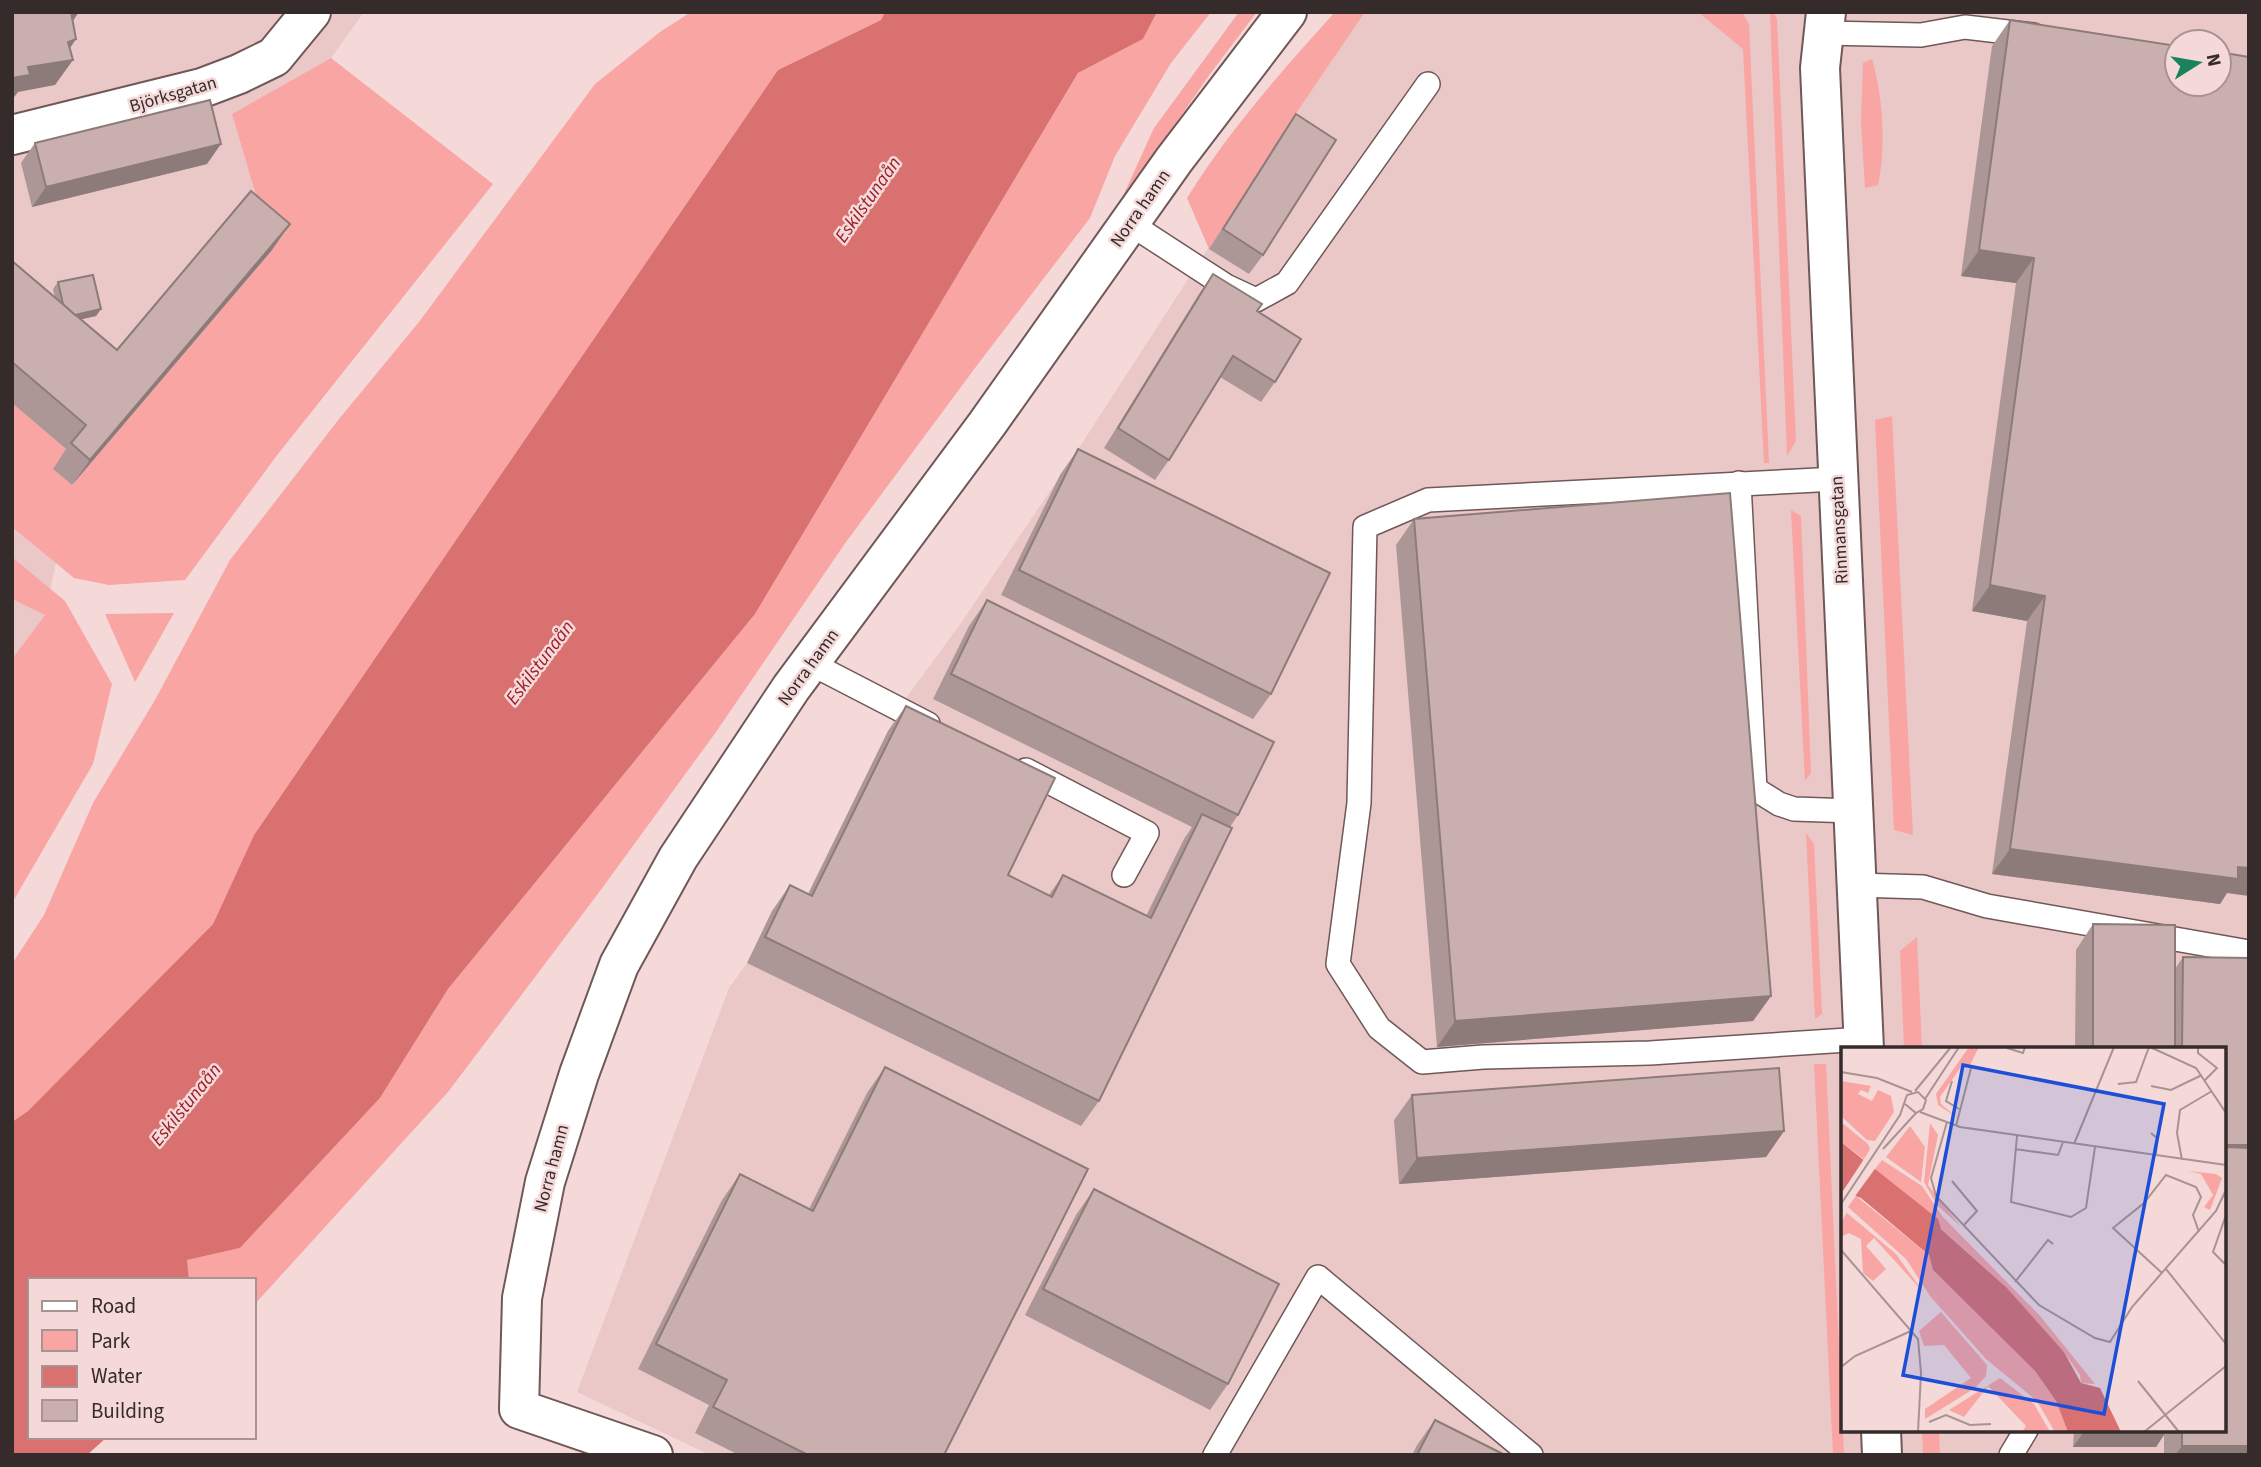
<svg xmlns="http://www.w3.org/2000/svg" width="2261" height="1467" font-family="'Source Sans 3',sans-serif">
<rect width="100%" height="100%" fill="#f4d9d8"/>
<g fill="#eac8c7" fill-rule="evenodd">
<polygon points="12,12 364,12 331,58 232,114 272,250 72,485 45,615 12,659"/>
<path d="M 1365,12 L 2249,12 L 2249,1455 L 710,1455 L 577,1392 L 729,988 L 747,963 L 772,911 L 795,922 L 888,731 L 909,694 L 961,623 L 1077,451 L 1282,134 ZM 2177,42 L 2219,42 L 2219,84 L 2177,84 ZM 1843,1049 L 2224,1049 L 2224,1430 L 1843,1430 Z"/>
</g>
<g fill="#f8a5a3">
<polygon points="691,12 885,12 881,20 778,70 254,835 213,924 28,1111 12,1122 12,964 44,915 93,803 155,700 230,560 339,419 419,322 595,84 660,32"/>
<polygon points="1157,12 1211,12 1171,63 1115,156 1090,218 978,364 846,542 716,732 600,891 448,1092 254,1305 254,1280 189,1280 186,1260 240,1248 380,1098 448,989 755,614 1078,73 1143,39"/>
<polygon points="1239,12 1257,12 1210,74 1118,207 1154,128"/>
<path d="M 1335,12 L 1365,12 L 1282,134 L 1209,249 L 1187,198 C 1229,130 1281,72 1335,12 Z"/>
<polygon points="1698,12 1742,12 1749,24 1769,463 1764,463 1743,49"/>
<polygon points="1770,12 1773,12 1777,19 1796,441 1787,456"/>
<polygon points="331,58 493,184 278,454 185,580 109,585 74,578 12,527 12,403 68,451 53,469 72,485 272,250 232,114"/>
<path d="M 1872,59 C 1883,96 1886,147 1878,185 L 1865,188 L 1861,122 L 1863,63 Z"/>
<polygon points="1892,416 1913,835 1894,830 1875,420"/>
<polygon points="1791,510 1801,516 1811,773 1805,781"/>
<polygon points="12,557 65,601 112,684 93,764 12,903 12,659 45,615 12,599"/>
<polygon points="174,613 135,682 105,614"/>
<polygon points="1806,833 1814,844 1822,1014 1815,1019"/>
<polygon points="1917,937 1922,1049 1904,1049 1900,951"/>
<polygon points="1814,1064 1826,1064 1844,1455 1833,1455"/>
<polygon points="1922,1430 1939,1430 1940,1455 1923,1455"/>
</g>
<polygon fill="#d87170" points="885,12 1157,12 1143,39 1078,73 755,614 448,989 380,1098 240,1248 187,1260 189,1280 30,1280 30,1437 107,1437 87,1455 12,1455 12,1122 28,1111 213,924 254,835 778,70 881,20"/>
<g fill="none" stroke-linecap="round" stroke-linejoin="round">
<g stroke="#6f5857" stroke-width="26">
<g id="service">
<polyline points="1824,33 1921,35 1965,27 2033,35"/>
<polyline points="1129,223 1226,286 1256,300 1287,283 1428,84"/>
<polyline points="1837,479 1428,500 1365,527 1359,803 1338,964 1379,1028 1422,1062 1483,1057 1650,1053 1863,1039"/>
<polyline points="1739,483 1755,789 1779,804 1794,809 1853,811"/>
<polyline points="810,663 928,724"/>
<polyline points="1026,770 1147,833 1124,875"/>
<polyline points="1856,885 1923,887 1987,906 2249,952"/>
<polyline points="1215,1455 1318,1277 1531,1455"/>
<polyline points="2011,1455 2026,1430"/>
</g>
</g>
<g stroke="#6f5857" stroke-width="42">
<g id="minor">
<polyline points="12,135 202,88 239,74 274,57 311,12"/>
<polyline points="653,1455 519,1409 522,1298 545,1182 579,1074 619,965 678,858 791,688 987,424 1174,160 1287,12"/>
</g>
</g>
<g stroke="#6f5857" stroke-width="42">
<g id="tertiary">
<polyline points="1826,12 1820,68 1864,1049"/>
<polyline points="1881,1430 1882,1455"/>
</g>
</g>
<use href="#service" stroke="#fff" stroke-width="23"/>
<use href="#minor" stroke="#fff" stroke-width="38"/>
<use href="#tertiary" stroke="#fff" stroke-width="38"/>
</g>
<g fill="#ad9796">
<polygon points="2010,20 2227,893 2220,904 1992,874 2027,621 1972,611 2016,283 1961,276 1992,46"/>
<polygon points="1296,114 1263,255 1249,274 1209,249 1282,134"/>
<polygon points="35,143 207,164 32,207 21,163"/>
<polygon points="272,250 72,485 53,469 66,449 12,403 12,261 55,298 53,289 58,282 101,309 96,316 81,319 117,350"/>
<polygon points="1213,274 1257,311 1275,382 1261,402 1220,377 1169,460 1155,480 1104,448 1199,294"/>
<polygon points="1078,449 1271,694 1253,719 1001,595 1060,475"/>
<polygon points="1414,519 1771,996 1753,1021 1437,1047 1396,545"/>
<polygon points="987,600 1238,815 1230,827 1099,1101 1081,1126 747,963 772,911 790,885 808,894 888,731 906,706 1008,875 1049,895 1063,875 1146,916 1184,839 1192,827 933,699 969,626"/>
<polygon points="2093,924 2175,925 2175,969 2183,957 2249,958 2249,1455 2164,1455 2164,1435 2156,1447 2073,1447 2074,1430 2224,1430 2224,1049 2075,1049 2076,950"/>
<polygon points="885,1067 944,1455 739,1455 695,1433 709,1405 638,1369 722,1200 740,1174 809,1209 867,1093"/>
<polygon points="1412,1095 1784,1131 1766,1157 1399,1184 1394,1120"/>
<polygon points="1094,1189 1228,1384 1210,1410 1025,1315 1076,1215"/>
<polygon points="1435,1420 1505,1455 1412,1455 1417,1445"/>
</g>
<g fill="#8d7b7a">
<polygon points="69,12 79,12 64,34"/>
<polygon points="76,39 61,62 73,60 55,85 18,92 12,100 12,78 68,42"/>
<polygon points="221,144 207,164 32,207 46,187"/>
<polygon points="290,224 272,250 72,485 90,460"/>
<polygon points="1979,250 2034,258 2016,283 1961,276"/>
<polygon points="101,309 96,316 61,324 65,317"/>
<polygon points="1990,585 2045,596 2027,621 1972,611"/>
<polygon points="2010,849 2249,868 2249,896 2227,893 2220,904 1992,874"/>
<polygon points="1771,996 1753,1021 1437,1047 1455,1021"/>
<polygon points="1784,1131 1766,1157 1399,1184 1417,1158"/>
<rect x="2224" y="1145" width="25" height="26"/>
<polygon points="2085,1430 2167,1430 2156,1447 2073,1447"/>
<polygon points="2182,1446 2249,1446 2249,1455 2175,1455"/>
</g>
<g fill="#c9b0ae" stroke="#8d7b7a" stroke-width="2">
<polygon points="12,12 71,12 76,39 68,42 73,60 28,67 30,75 12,78"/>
<polygon points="2010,20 2177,46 2177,84 2219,84 2219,52 2249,57 2249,868 2238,867 2238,879 2010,849 2045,596 1990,585 2034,258 1979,250"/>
<polygon points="210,100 221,144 46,187 35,143"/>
<polygon points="1296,114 1336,140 1263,255 1223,229"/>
<polygon points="251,191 290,224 90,460 71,443 86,425 12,362 12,261 117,350"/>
<polygon points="1213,274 1262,304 1257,311 1301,339 1275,382 1233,356 1169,460 1118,428"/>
<polygon points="93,275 101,309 75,315 63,304 58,282"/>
<polygon points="1078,449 1330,573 1271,694 1019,570"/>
<polygon points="1730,493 1771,996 1455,1021 1414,519"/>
<polygon points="987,600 1274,742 1238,815 951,674"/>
<polygon points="906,706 1055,778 1008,875 1052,897 1063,875 1151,918 1202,814 1232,828 1099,1101 765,937 790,885 812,896"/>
<polygon points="2093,924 2175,925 2175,1049 2093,1049"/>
<polygon points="2183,957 2249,958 2249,1145 2224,1145 2224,1049 2182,1049"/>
<polygon points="885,1067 1088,1169 944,1455 808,1455 713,1407 727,1380 656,1344 740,1174 813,1211"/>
<polygon points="1779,1068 1784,1131 1417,1158 1412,1095"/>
<polygon points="2224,1147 2249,1148 2249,1446 2182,1446 2182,1430 2224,1430"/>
<polygon points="1094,1189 1279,1284 1228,1384 1043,1289"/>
<polygon points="1435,1420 1505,1455 1417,1455"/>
</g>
<g text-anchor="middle" stroke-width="5" stroke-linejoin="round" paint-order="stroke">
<g font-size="18" fill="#352b2b" stroke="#f4d9d8">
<text transform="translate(173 94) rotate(-16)" y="6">Björksgatan</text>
<text transform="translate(1140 208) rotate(-55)" y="6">Norra hamn</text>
<text transform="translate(1839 530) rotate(-93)" y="6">Rinmansgatan</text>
<text transform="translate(808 667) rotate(-54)" y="6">Norra hamn</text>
<text transform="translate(551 1168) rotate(-75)" y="6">Norra hamn</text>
</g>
<g font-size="19" font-style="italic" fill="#9a1d2a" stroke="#f4d9d8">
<text transform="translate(867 199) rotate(-55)" y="7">Eskilstunaån</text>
<text transform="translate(539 662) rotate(-53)" y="7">Eskilstunaån</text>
<text transform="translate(185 1104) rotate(-51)" y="7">Eskilstunaån</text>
</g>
</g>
<g transform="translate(1841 1047)">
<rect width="385" height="385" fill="#f4d9d8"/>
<path d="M 128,0 L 138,0 L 129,18 L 122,17 L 99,50 L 100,57 L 114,69 L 97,58 L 95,47 ZM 0,34 L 30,39 L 27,46 L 20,43 L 17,47 L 31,54 L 37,43 L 50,49 L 53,65 L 34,94 L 26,93 L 0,69 ZM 0,75 L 27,97 L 29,102 L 23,112 L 0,95 ZM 89,76 L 97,88 L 87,138 L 120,180 L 96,158 L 83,135 ZM 69,79 L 84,100 L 80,135 L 45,110 ZM 41,113 L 81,139 L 101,169 L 200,270 L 254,337 L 240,336 L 239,328 L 223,305 L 166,241 L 34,122 ZM 347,124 L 375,127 L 381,131 L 369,163 L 363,160 L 372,148 L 360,127 ZM 15,149 L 88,208 L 92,223 L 194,324 L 215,354 L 227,385 L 214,385 L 196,354 L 145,312 L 89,249 L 65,212 L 7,160 ZM 6,166 L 55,207 L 83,246 L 33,191 L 25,199 L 45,222 L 32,234 L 22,226 L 20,192 L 8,186 L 0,190 L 0,175 ZM 100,265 L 146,318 L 145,329 L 134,341 L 84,372 L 84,362 L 130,331 L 103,298 L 83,299 L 78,284 ZM 159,331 L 193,357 L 209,385 L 181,385 L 185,379 L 147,339 L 123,370 L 108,363 Z" fill="#f8a5a3"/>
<path d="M 0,95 L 97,172 L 100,182 L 166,241 L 223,305 L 240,336 L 259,341 L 280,385 L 227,385 L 215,354 L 194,324 L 92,223 L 88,208 L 20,151 L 0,143 Z" fill="#d87170"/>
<path d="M 25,109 L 36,119 L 12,152 L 0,147 Z" fill="#f4d9d8"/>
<path fill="none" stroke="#a89393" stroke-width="2" d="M 309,0 L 355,21 L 385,66M 357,0 L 357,6 L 376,21 L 364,33M 166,1 L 182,6 L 184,0M 0,25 L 36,31 L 71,45M 111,34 L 105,54 L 118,62M 277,37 L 295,35 L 308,0M 310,39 L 330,43 L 361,28M 74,44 L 110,0M 84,52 L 118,0M 79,65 L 119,80 L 385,118M 106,75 L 90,131 L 95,149 L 198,258 L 254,291 L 269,295 L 291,260 L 375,164 L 385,143M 115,79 L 130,21M 310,86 L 316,91 L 315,109M 176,89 L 170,155 L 230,170 L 245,161 L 254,100M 233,97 L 273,0M 42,102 L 75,66M 174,102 L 217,108 L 222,95M 341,113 L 336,86 L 339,63 L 371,44M 111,134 L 136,164 L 122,179M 0,157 L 59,68 L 66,48 L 77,45 L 85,53 L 82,62 L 75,66 L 64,57M 385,168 L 372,205 L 385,218M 0,203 L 77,292 L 80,326 L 77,385M 325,222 L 385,297M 321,226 L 272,181 L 303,156 L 325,128 L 355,140 L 360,150 L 352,168 L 358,185M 174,235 L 207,193 L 212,197M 0,320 L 14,309 L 70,284M 297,334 L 338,385M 88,375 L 105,368 L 129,378 L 150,377M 303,385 L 385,319"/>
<path fill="#1d4ed8" fill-opacity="0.15" stroke="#1d4ed8" stroke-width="3.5" d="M 122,18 L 323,57 L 263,367 L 62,328 Z"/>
<rect width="385" height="385" fill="none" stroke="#352b2b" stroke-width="3.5"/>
</g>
<rect width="2261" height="1467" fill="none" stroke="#352b2b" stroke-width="28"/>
<rect x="28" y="1278" width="228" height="161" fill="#f4d9d8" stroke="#a89393" stroke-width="2"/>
<rect x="42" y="1301" width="35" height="10" fill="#ffffff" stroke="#a89393" stroke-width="2"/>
<text x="91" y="1313" font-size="21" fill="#352b2b">Road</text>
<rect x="42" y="1330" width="35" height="21" fill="#f8a5a3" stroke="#a89393" stroke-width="2"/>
<text x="91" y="1348" font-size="21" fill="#352b2b">Park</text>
<rect x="42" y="1366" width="35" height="21" fill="#d87170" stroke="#a89393" stroke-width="2"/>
<text x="91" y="1383" font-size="21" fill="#352b2b">Water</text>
<rect x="42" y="1400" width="35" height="21" fill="#c9b0ae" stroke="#a89393" stroke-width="2"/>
<text x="91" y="1418" font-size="21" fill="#352b2b">Building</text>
<g transform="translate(2198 63) rotate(79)"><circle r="33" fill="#f4d9d8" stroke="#a89393" stroke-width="2"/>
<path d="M0-5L12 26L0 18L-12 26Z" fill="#1a835e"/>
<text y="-10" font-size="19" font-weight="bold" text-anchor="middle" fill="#352b2b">N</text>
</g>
</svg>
